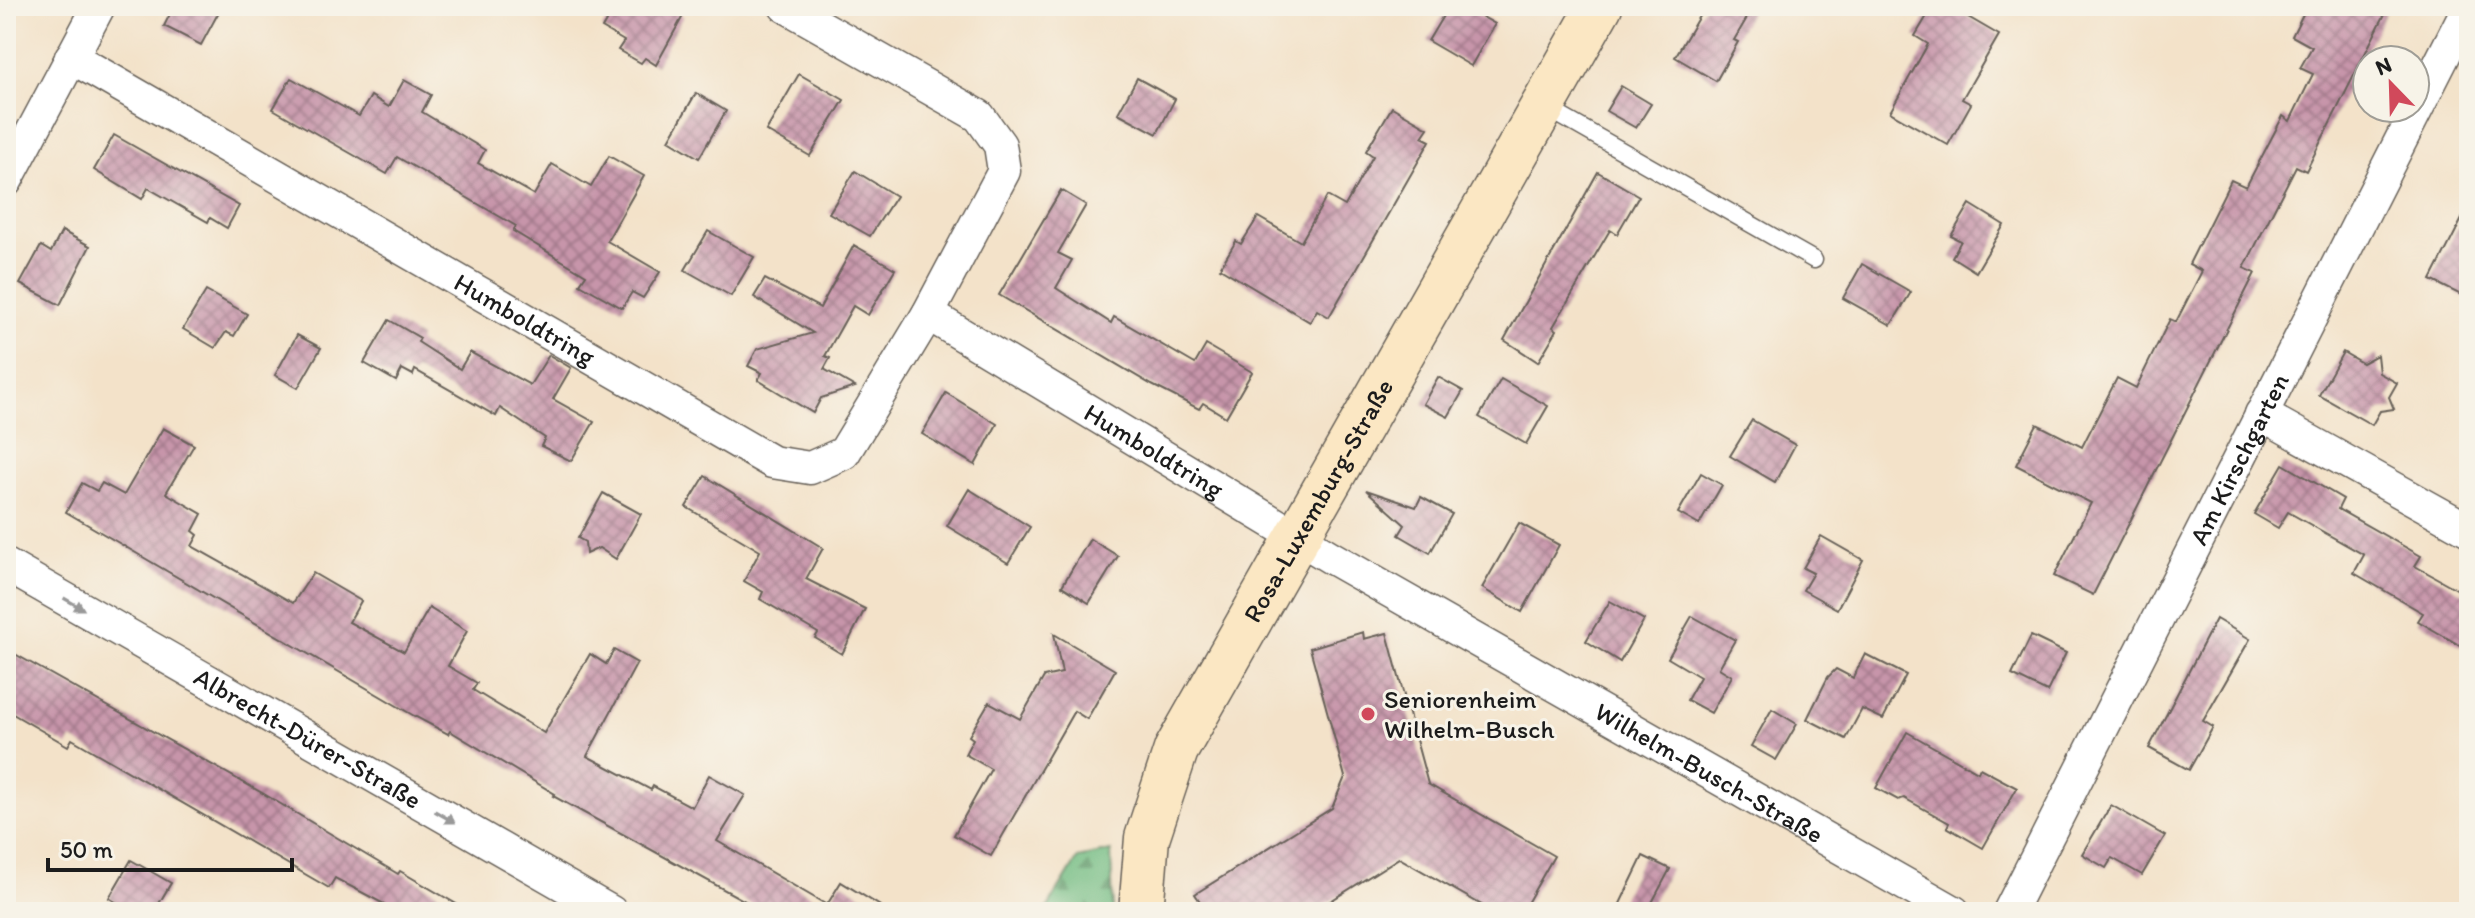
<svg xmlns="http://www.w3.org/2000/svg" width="2475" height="918" font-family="Itim,sans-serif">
<defs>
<pattern id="forest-firs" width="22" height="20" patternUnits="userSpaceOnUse" patternTransform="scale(2)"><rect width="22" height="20" fill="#75bd84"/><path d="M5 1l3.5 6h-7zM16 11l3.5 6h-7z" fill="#5f996b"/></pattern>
<pattern id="building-cross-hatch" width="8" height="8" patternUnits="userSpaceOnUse" patternTransform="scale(2)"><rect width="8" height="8" fill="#c795aa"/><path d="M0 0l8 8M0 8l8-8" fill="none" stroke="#a1798a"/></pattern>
</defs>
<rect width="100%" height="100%" fill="#f7f3e8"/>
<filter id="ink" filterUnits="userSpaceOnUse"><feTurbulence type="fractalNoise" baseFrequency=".0125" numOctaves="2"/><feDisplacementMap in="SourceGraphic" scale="16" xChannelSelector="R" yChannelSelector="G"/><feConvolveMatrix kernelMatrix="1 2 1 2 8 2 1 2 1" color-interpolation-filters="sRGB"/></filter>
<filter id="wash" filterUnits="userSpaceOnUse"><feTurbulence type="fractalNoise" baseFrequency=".006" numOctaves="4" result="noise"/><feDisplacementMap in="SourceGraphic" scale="32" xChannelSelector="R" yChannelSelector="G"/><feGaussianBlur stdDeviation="1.8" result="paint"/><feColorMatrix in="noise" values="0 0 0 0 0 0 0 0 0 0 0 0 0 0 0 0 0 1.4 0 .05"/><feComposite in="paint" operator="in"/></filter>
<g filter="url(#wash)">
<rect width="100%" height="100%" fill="#f3e2c9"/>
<polygon fill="url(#forest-firs)" stroke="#486c50" stroke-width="2" points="1111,851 1113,912 1045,912 1078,858"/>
<g id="blocks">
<g fill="url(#building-cross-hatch)">
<polygon points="174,6 222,6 201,45 164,26"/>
<polygon points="615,6 665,6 683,16 656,65 645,58 641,63 618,50 624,41 602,28"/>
<polygon points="1463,6 1495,24 1471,66 1428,41 1447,9 1457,15"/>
<polygon points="1705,6 1754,6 1734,40 1738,42 1716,81 1675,57"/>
<polygon points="1933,6 1949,6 1999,35 1962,99 1971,104 1948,145 1890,112 1928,44 1915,36"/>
<polygon points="2307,6 2389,6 2306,171 2296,166 2244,268 2255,273 2093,595 2054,576 2091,503 2016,465 2037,424 2082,447 2117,378 2136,388 2170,319 2176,322 2202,271 2189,264 2231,180 2246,187 2283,116 2290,121 2313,74 2300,68 2312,47 2292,36"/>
<polygon points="799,74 844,100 810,156 766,131"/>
<polygon points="291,78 359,116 371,96 389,107 404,80 431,95 422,112 485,150 478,163 534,195 552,164 591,187 609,156 644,176 607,241 660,272 643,298 632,292 622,308 580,284 586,275 513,231 516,226 397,157 387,174 273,109"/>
<polygon points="1137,78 1175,99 1157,134 1118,113"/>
<polygon points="1621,86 1651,104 1636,128 1606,111"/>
<polygon points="696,93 726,111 699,158 669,140"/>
<polygon points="1392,107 1428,128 1422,137 1430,141 1329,317 1317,310 1310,322 1220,268 1236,241 1241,244 1258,217 1301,242 1327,196 1345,206 1373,156 1366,151"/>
<polygon points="114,135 239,206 227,228 210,218 208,222 148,188 142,199 94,170"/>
<polygon points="855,171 896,196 870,236 829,213"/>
<polygon points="1598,172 1639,196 1617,234 1610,230 1553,327 1557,330 1538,362 1504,340"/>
<polygon points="1061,190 1086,205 1058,253 1072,260 1056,288 1111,323 1114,317 1195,364 1206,345 1252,372 1226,417 1203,403 1199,409 1152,385 999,295"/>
<polygon points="1970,204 2004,225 1976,272 1952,257 1961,241 1951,236"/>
<polygon points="2469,205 2469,299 2431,280"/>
<polygon points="62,231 90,246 60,305 20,284 41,246 51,252"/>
<polygon points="708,231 754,257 731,296 685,270"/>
<polygon points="854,245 895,269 868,315 853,306 825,356 830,358 824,369 855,387 821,398 813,413 758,380 762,373 748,366 757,349 813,333 754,297 765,279 820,308"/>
<polygon points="1862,264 1911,292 1891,325 1843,298"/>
<polygon points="206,291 247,314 234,336 226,332 215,348 183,329"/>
<polygon points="389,320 420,338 418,342 460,369 470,352 530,385 549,355 571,368 553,399 594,422 571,461 541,446 545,438 500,408 496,416 415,370 413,375 402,369 396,381 364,363"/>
<polygon points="297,335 321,348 298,388 275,375"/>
<polygon points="2343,352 2362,363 2377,355 2379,373 2397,383 2389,397 2394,409 2380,411 2372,425 2319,395"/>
<polygon points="1438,377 1463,391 1448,417 1423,404"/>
<polygon points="1501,379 1548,406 1526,444 1479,417"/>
<polygon points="946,393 997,424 975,465 922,434"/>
<polygon points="1752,420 1795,445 1775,482 1730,456"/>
<polygon points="163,428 194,445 166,493 202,514 193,531 198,535 192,546 293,603 313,573 361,601 349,622 404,652 429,608 467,631 448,666 477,683 473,690 544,733 590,654 606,664 614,650 637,663 587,756 651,790 653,786 692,807 709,775 745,795 717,841 827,905 841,882 890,912 765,912 553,796 555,794 450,731 448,734 416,717 66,512 82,483 97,491 102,483 124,495"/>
<polygon points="2283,464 2343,499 2338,509 2421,556 2415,566 2469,596 2469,631 2461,646 2418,621 2423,613 2354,573 2364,555 2288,512 2278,528 2254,514"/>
<polygon points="1701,473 1722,485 1699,525 1678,513"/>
<polygon points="705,476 823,548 806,579 865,609 842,654 815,638 818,633 760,599 763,592 744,581 760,551 686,507"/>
<polygon points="969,489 1030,527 1008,563 947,526"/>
<polygon points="1366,490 1416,507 1421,497 1452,514 1430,553 1399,535 1405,525"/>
<polygon points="603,493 641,514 616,559 599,548 586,554 585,542 578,538"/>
<polygon points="1519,523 1559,545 1522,612 1482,588"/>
<polygon points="1821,536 1863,560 1837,609 1803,590 1813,573 1803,568"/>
<polygon points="1090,539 1118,556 1089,603 1062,586"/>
<polygon points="1610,601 1644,620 1620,662 1586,641"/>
<polygon points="1692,616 1735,640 1719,668 1732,676 1711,713 1687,700 1700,677 1668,658"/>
<polygon points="2216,619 2250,639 2203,721 2213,727 2189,770 2149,748"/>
<polygon points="1363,632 1364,639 1387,633 1428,784 1554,856 1522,912 1494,912 1399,858 1313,912 1207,912 1195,894 1332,808 1345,777 1310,648"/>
<polygon points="1054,634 1115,670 1087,719 1074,711 991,856 954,835 991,769 965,754 973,739 969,736 989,702 1020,719 1044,677 1062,673"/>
<polygon points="2031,636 2066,653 2047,692 2012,675"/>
<polygon points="6,649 264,794 398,874 400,871 470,912 380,912 384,904 335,878 329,888 72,739 68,746 6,710"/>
<polygon points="1865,654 1906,675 1883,719 1862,709 1846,739 1807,719 1828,677 1836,669 1853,678"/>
<polygon points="1772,709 1797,724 1776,760 1751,746"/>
<polygon points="1907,732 1978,772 1980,768 2017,788 1983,848 1947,827 1949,823 1904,798 1898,800 1876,788"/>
<polygon points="2111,805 2165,836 2142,875 2112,858 2106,868 2082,854"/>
<polygon points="1643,856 1670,869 1647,912 1616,912"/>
<polygon points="131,860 171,883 154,912 133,912 109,898"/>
</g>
</g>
</g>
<g filter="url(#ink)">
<use href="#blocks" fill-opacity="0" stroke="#676159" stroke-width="2"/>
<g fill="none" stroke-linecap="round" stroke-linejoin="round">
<g stroke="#676159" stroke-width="19">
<polyline id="lane" points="1545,107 1814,260"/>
</g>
<g stroke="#676159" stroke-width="35">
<g id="street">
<path id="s1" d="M 71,57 L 772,462 L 810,468 L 844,453 L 928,314 L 1004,171 L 1000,145 L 979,116 L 785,6"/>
<polyline points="6,181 99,6"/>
<path id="s2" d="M 928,314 L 1330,557 L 1954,912"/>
<polyline points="2261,414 2469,530"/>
<path id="s3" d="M 6,565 L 611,912"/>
<path id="s4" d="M 2009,912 L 2469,6"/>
</g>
</g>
<g stroke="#676159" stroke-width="47">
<g id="secondary">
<path id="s5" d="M 1141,912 L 1147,838 L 1176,750 L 1600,6"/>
</g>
</g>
<use href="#lane" stroke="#fff" stroke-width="16"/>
<use href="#street" stroke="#fff" stroke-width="32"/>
<use href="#secondary" stroke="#fbe7c3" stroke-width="44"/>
</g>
<defs><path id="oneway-solid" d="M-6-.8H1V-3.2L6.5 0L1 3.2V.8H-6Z" transform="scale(2)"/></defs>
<g fill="#999">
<use href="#oneway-solid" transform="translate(74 604) rotate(30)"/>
<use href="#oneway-solid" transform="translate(445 817) rotate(30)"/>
</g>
</g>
<circle fill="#d1495b" stroke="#f7f3e8" stroke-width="3" cx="1368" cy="714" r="8"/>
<g text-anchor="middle" stroke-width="6" stroke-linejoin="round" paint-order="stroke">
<g font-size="26" fill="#1c1c1c" stroke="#f7f3e8">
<text dy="9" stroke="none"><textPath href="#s1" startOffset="524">Humboldtring</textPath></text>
<text dy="9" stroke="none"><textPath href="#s2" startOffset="264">Humboldtring</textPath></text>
<text dy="9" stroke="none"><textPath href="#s4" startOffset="508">Am Kirschgarten</textPath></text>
<text dy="9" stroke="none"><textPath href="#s5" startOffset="454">Rosa-Luxemburg-Straße</textPath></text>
<text dy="9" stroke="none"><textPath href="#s3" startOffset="348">Albrecht-Dürer-Straße</textPath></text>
<text dy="9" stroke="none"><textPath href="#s2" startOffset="906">Wilhelm-Busch-Straße</textPath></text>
</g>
<g font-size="26" fill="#1c1c1c" stroke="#f7f3e8" text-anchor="start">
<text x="1384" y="708">Seniorenheim<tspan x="1384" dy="30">Wilhelm-Busch</tspan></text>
</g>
</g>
<rect width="2475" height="918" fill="none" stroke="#f7f3e8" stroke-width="32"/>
<g transform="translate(2391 84) rotate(337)"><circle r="38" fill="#f7f3e8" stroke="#9f9d96" stroke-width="2"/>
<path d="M0-6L14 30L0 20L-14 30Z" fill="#d1495b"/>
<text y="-12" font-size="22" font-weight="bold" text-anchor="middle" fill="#1c1c1c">N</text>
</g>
<path d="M48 858v12h244v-12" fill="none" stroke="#1c1c1c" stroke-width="4"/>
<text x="60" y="858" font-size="24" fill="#1c1c1c" stroke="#f7f3e8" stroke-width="6" paint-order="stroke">50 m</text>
</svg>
